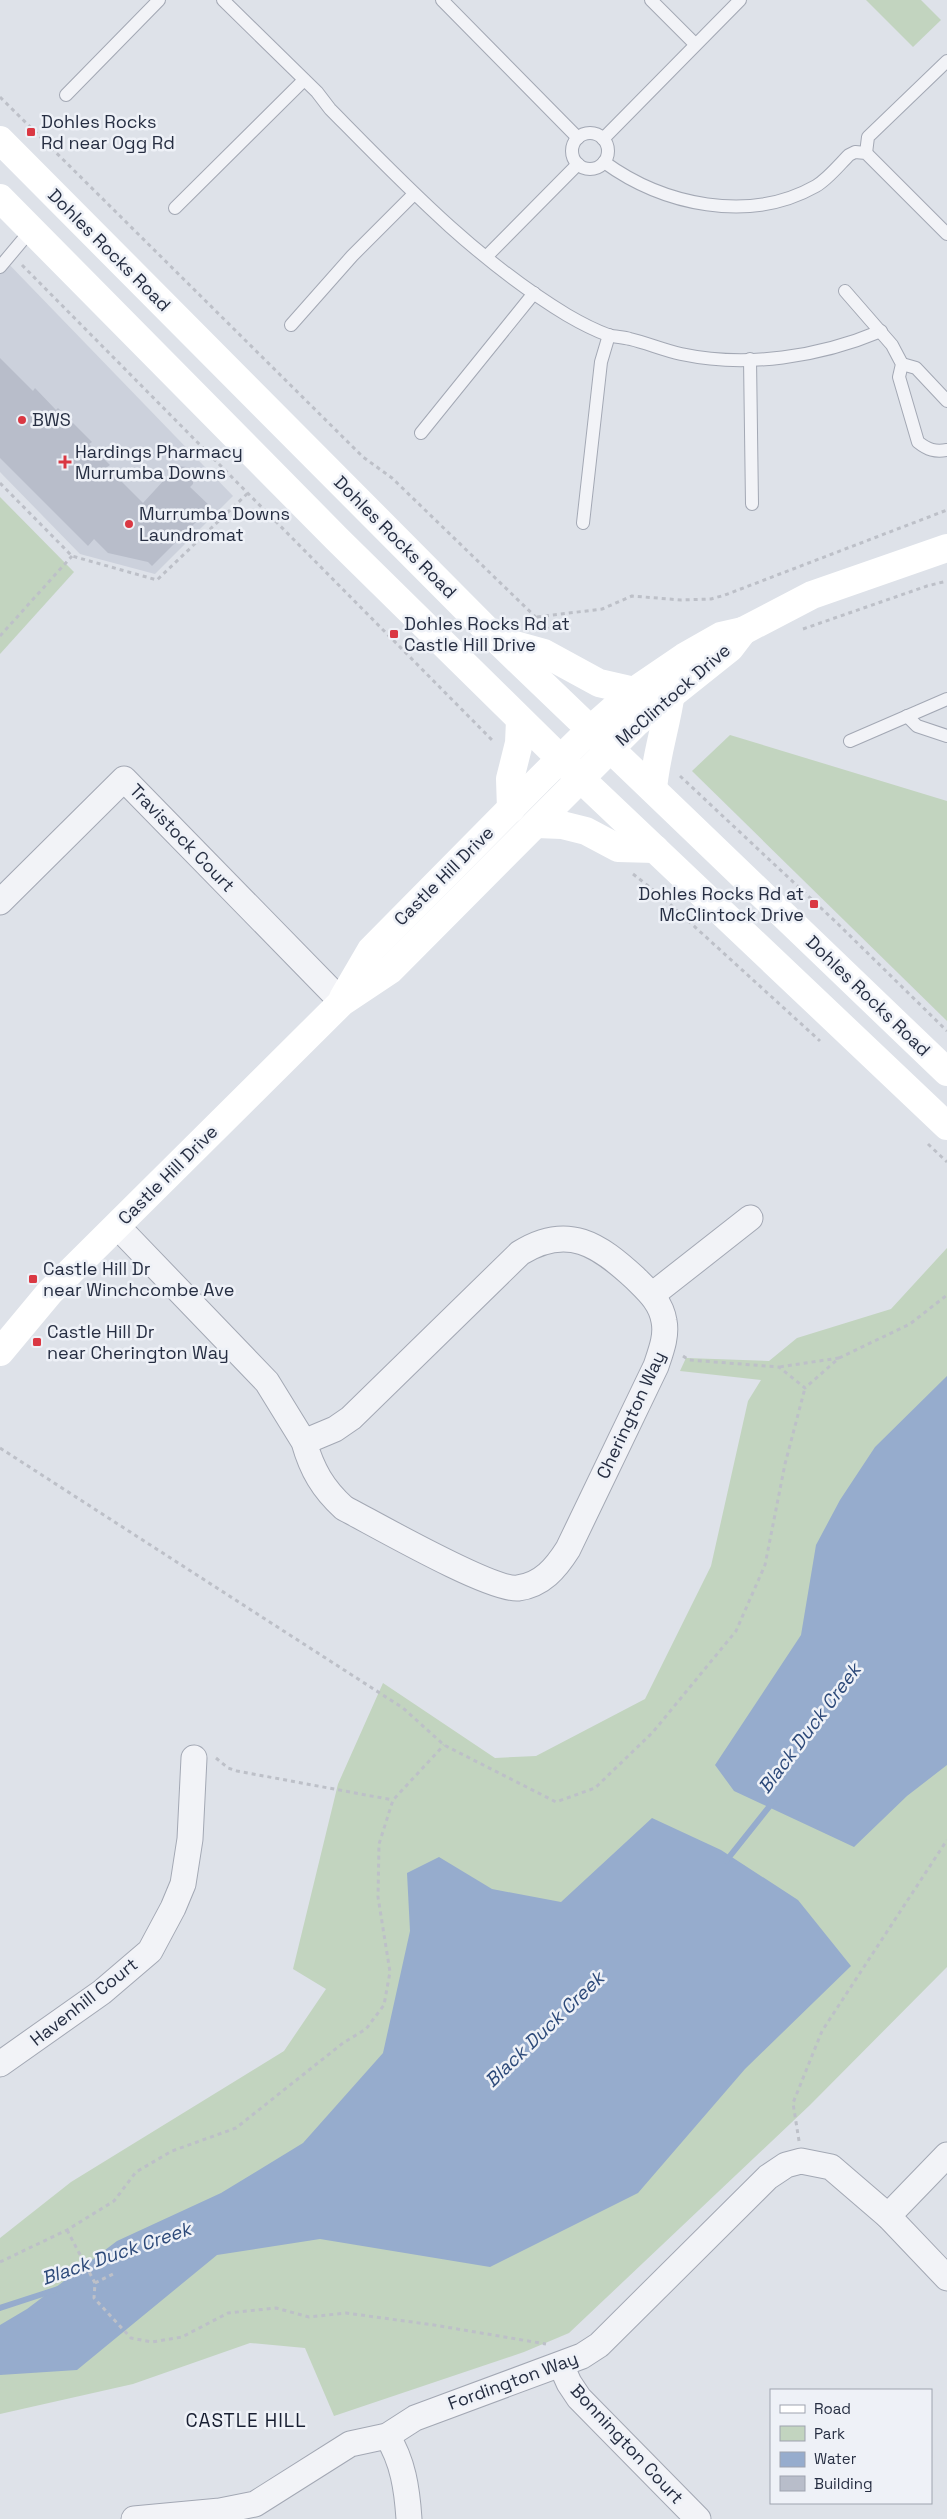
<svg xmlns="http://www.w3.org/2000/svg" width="947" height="2519" font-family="'Space Grotesk',sans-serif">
<rect width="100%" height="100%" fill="#dee2e9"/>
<polygon fill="#ccd1dc" points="0,255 233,496 155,574 80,554 0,472"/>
<g fill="#c2d4bf">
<polygon points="866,0 921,0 941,20 913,47"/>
<polygon points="0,497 74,572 0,654"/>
<polygon points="730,735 947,801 947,1021 692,771"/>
<polygon points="947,1248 947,1967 810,2105 569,2333 524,2352 334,2416 305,2348 250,2343 133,2384 0,2414 0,2238 71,2182 284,2051 326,1989 293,1969 338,1784 383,1683 495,1758 536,1756 645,1699 711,1566 748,1401 761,1380 680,1371 686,1358 769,1361 797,1338 891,1309"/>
</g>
<g fill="#96accd">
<polygon points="947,1376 947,1765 907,1796 854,1847 734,1791 715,1765 801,1635 816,1545 840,1500 875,1447"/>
<polygon points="652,1818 721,1850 798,1900 851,1966 745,2069 638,2193 490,2267 320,2239 217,2255 77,2370 0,2375 0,2325 27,2309 117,2241 221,2193 303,2143 383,2053 410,1931 407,1873 439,1857 492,1889 561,1902"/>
</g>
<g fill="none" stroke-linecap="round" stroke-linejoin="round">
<g stroke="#96accd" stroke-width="6">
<polyline points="726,1861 773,1802"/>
<polyline points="0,2308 58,2289"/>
</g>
</g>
<polygon fill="#b8bdca" points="0,358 33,391 35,388 56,410 58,408 92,442 89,444 110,465 107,467 143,503 177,466 187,467 194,474 193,484 190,487 211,507 152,566 148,562 108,553 94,539 88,546 0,458"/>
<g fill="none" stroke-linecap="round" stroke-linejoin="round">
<g stroke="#a3a8b4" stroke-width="14">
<g id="lane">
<path d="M 223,0 L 317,92 L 330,109 C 403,183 476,260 567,315 C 579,322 594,330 608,335 C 615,337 623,337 630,339 C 647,343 663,350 681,354 C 747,368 819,357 881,331"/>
<polyline points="442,0 578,138"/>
<polyline points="651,0 695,44"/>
<polyline points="66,95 159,0"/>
<circle cx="590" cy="151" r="18"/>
<polyline points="603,139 740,0"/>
<polyline points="866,153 868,137 947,61"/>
<path d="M 604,162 C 663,205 749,224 816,186 C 828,179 839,165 849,155 L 855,152 L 866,153 L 947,234"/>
<polyline points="175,208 304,80"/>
<polyline points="487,256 578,164"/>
<polyline points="0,267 31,230"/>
<path d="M 845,291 L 892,345 L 902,364 L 899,377 L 918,442 C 928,450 935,452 947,450"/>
<polyline points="291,325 352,256 414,194"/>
<polyline points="750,359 752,504"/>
<polyline points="902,364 916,368 947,401"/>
<polyline points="421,433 534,293"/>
<polyline points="583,523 601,362 609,335"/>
<polyline points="907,716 917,726 947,736"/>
<polyline points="850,741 947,699"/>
</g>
</g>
<g stroke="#a3a8b4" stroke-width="27">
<g id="street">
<polyline points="0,902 124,779 342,1002"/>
<path d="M 117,1226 L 267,1382 L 304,1442 L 335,1429 L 351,1418 L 520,1253 C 568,1223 599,1245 635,1278 C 648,1291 661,1302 664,1321 C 667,1336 661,1351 656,1366 L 568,1549 C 556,1568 542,1585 518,1588 C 491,1591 375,1524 344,1508 C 323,1489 312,1470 304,1442"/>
<polyline points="652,1295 750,1218"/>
<polyline points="0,2064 102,1992 150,1951 173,1908 183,1884 190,1839 194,1758"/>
<polyline points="888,2216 947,2155"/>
<polyline points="561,2365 569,2383 579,2398 698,2519"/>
<path d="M 387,2436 C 403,2461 407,2489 409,2519"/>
<polyline points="134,2519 220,2511 255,2504 350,2444 387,2436 415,2418 582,2356 599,2345 768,2177 786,2165 801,2161 831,2167 888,2216 947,2278"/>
</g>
</g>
<g stroke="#bdc0c8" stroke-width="3" stroke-dasharray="4 4" stroke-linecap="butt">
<polyline points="0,97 363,457 392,478 548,629"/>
<polyline points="22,265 494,742"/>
<polyline points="0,483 72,556 157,580 249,492"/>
<polyline points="537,617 602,609 632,596 681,600 711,599 725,595 947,510"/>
<polyline points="803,629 927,586 947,581"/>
<polyline points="0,636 72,556"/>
<polyline points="680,776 838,924 947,1031"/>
<polyline points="633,874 661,896 820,1041"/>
<polyline points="928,1144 947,1162"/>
<polyline points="683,1356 689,1360 779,1367 805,1388 839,1358 779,1367"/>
<polyline points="839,1358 910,1324 947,1295"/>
<polyline points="0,1448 403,1708 444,1745 556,1802 595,1788 653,1732 736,1631 765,1565 785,1464 805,1388"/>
<polyline points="216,1758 228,1768 237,1771 393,1800"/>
<polyline points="799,2141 793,2103 822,2031 947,1840"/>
<polyline points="67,2230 95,2283 94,2298 131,2338 152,2342 182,2337 228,2313 276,2308 309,2317 346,2313 434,2325 546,2344"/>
<polyline points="0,2262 67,2230 114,2201 136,2172 172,2151 236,2128 343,2043 366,2029 384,2005 390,1972 378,1897 379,1844 393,1800 444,1745"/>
<polyline points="95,2283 115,2273"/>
</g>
<use href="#lane" stroke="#f2f3f7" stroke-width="12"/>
<use href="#street" stroke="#f2f3f7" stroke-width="25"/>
<g stroke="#fff" stroke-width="28">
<polyline points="0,140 497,640 947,1072"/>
<polyline points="0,198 337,539 581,779 947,1126"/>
<polyline points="501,641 544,653 599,683 634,691"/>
<path d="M 653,789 C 656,755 666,727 671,693"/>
<polyline points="511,809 510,779 519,743 520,720"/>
<polyline points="537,824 562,825 586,831 618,848 655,849"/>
<polyline points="343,998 371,950 542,777 590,730 634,691 684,657 721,636 743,631 812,595 947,548"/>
<polyline points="0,1352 50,1292 342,1002 390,970 636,723 730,648 743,631"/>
</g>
</g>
<g fill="#da3843" stroke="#eef1f7" stroke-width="2">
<rect x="26" y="127" width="10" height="10" rx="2.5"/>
<circle cx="22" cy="420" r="5"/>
<path d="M62.5 454.5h5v5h5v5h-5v5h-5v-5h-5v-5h5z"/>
<circle cx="129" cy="524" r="5"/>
<rect x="389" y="629" width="10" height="10" rx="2.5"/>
<rect x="809" y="899" width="10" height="10" rx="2.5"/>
<rect x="28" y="1274" width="10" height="10" rx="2.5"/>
<rect x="32" y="1337" width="10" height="10" rx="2.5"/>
</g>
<g text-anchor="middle" stroke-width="5" stroke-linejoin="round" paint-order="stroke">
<g font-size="18" fill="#262e42" stroke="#eef1f7" text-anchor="start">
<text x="41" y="128">Dohles Rocks<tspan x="41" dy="21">Rd near Ogg Rd</tspan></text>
<text x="32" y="426">BWS</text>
<text x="75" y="458">Hardings Pharmacy<tspan x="75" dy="21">Murrumba Downs</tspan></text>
<text x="139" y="520">Murrumba Downs<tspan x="139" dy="21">Laundromat</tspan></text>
<text x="404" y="630">Dohles Rocks Rd at<tspan x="404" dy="21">Castle Hill Drive</tspan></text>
<text x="804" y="900" text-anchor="end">Dohles Rocks Rd at<tspan x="804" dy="21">McClintock Drive</tspan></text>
<text x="43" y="1275">Castle Hill Dr<tspan x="43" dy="21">near Winchcombe Ave</tspan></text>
<text x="47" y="1338">Castle Hill Dr<tspan x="47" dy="21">near Cherington Way</tspan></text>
</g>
<g font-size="18" fill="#262e42" stroke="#eef1f7">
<text transform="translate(109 250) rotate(45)" y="6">Dohles Rocks Road</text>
<text transform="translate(395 537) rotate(45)" y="6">Dohles Rocks Road</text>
<text transform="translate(673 695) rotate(-41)" y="6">McClintock Drive</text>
<text transform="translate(182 838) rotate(46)" y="6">Travistock Court</text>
<text transform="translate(444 876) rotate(-45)" y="6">Castle Hill Drive</text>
<text transform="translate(868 996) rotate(44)" y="6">Dohles Rocks Road</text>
<text transform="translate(168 1175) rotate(-45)" y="6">Castle Hill Drive</text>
<text transform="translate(631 1415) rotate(-65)" y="6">Cherington Way</text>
<text transform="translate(84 2002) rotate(-38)" y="6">Havenhill Court</text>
<text transform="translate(513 2381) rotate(-20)" y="6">Fordington Way</text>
<text transform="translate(627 2444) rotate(47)" y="6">Bonnington Court</text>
</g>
<g font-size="19" font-style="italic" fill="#2c4979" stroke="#eef1f7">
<text transform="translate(809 1728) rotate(-53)" y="7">Black Duck Creek</text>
<text transform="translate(544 2029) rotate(-44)" y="7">Black Duck Creek</text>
<text transform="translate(116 2253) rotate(-19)" y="7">Black Duck Creek</text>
</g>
<g font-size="19" letter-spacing="1" fill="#181f32" stroke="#eef1f7">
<text x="246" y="2427">CASTLE HILL</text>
</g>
</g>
<rect x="770" y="2389" width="162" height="115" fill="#eef1f7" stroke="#9ea3af"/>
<rect x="780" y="2405" width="25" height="8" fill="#ffffff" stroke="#9ea3af"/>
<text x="814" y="2414" font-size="15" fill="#262e42">Road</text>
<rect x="780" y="2426" width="25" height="15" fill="#c2d4bf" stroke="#9ea3af"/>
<text x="814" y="2439" font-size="15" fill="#262e42">Park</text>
<rect x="780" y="2452" width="25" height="15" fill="#96accd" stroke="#9ea3af"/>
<text x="814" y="2464" font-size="15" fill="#262e42">Water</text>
<rect x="780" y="2476" width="25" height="15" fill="#b8bdca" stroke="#9ea3af"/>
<text x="814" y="2489" font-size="15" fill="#262e42">Building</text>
</svg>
